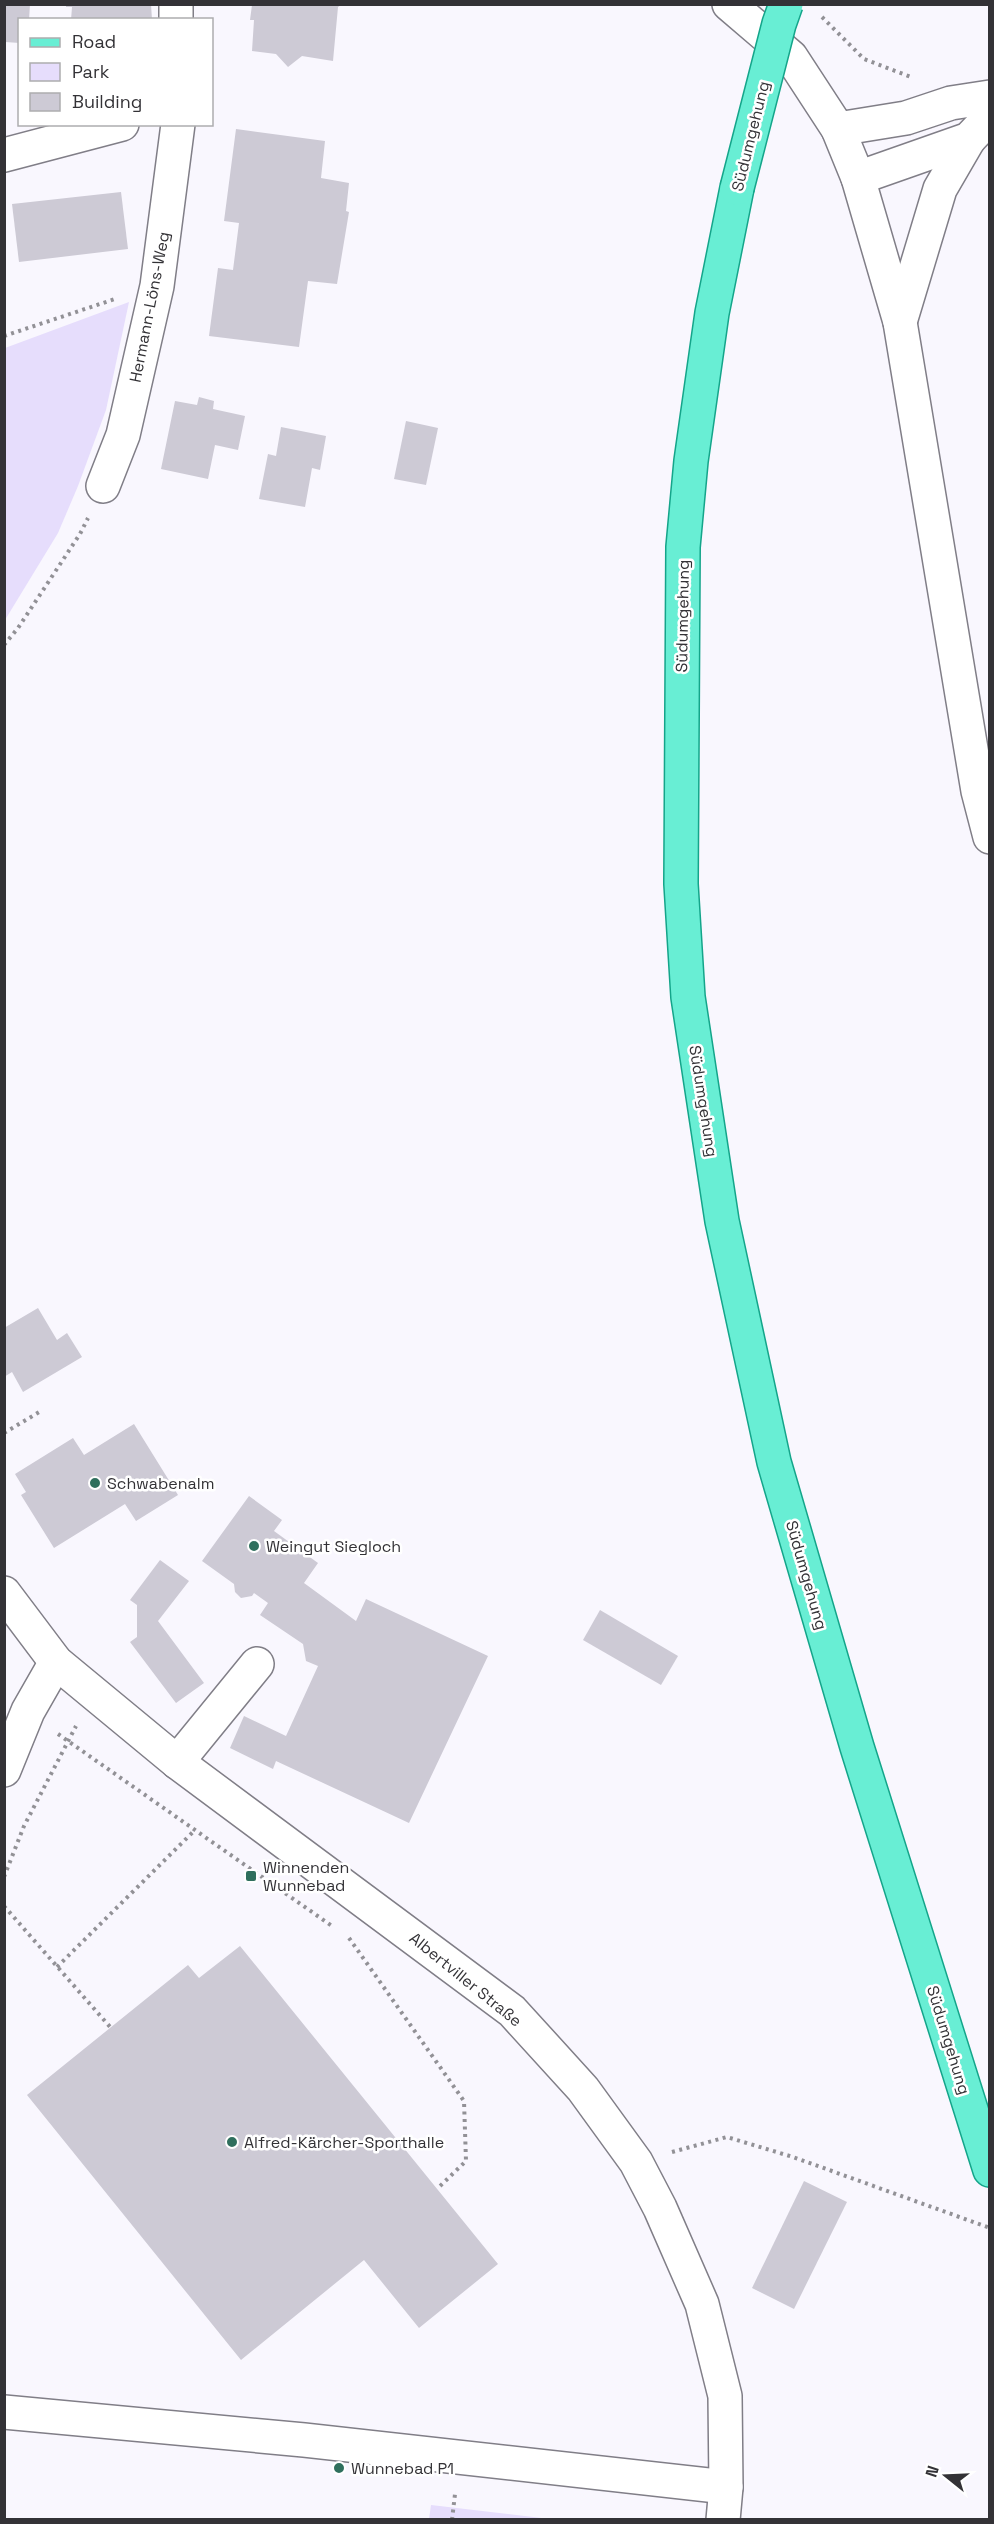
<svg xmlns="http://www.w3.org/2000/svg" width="994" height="2524" font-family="'Space Grotesk',sans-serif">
<rect width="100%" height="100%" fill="#f9f7fe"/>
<g fill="#e6ddfc">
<polygon points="129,302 106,410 78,486 58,533 5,620 5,348"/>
<polygon points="431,2505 550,2519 429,2519"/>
</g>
<g fill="#cdcad5">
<polygon points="5,4 30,4 29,20 20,20 20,43 5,42"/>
<polygon points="66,4 151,4 152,20 71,20 72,7 66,7"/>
<polygon points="252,5 341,5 338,7 333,61 302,56 288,67 276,54 252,51 254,20 250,20"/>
<polygon points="236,129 325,141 321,178 349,183 346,211 349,212 337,284 308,281 299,347 209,336 218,268 233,270 239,223 224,221"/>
<polygon points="121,192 128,249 19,262 12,204"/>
<polygon points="199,397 214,401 213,409 245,416 238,450 215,445 208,479 161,469 175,401 197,405"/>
<polygon points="406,421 438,428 426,485 394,479"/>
<polygon points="281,427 326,436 320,470 312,468 305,507 259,499 268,454 276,456"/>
<polygon points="38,1308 57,1340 67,1333 82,1357 23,1392 12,1372 4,1377 4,1328"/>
<polygon points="134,1424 178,1495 136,1521 125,1504 54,1548 21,1495 26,1492 15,1474 73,1438 84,1455"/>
<polygon points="249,1496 282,1520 274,1531 318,1563 304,1583 356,1621 366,1599 488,1656 409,1823 276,1761 273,1769 230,1748 244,1716 286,1736 318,1666 306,1661 303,1644 260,1615 268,1603 254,1593 252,1596 241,1598 235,1592 234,1584 202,1561"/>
<polygon points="160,1560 189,1581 158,1621 204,1683 176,1703 130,1642 137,1637 137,1605 130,1600"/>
<polygon points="600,1610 678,1656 661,1685 583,1640"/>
<polygon points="240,1946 498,2264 419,2328 364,2260 241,2360 27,2095 188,1965 199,1978"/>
<polygon points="804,2181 847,2202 794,2309 752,2288"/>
</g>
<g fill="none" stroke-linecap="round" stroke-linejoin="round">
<g stroke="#807e87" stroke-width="36">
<g id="minor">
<polyline points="176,4 176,20"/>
<polyline points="729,4 791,57 838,129 858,178 900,322 978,791 990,837"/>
<polyline points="838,129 906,118 951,103 990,97"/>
<polyline points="4,155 122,124"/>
<polyline points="858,178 969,139 990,117"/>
<polyline points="900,322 940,189 969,139"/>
<polyline points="103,486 123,435 157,286 178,124"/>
<polyline points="4,1593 56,1662 177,1762 512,2011 583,2089 636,2162 660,2208 702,2304 725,2396 726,2487 723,2520"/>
<polyline points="177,1762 257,1664"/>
<polyline points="4,1770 28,1711 56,1662"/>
<polyline points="4,2412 304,2440 726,2487"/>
</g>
</g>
<g stroke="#14a58a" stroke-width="36">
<polyline id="major" points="737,188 712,313 691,461 683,547 681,884 688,997 722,1221 774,1462 857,1747 990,2170"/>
</g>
<g stroke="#929196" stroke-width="4" stroke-dasharray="3 4.5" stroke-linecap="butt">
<polyline points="822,17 864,59 911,77"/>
<polyline points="4,336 115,299"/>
<polyline points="4,645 18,628 80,534 88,518"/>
<polyline points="4,1433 41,1411"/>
<polyline points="58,1734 332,1926"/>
<polyline points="4,1877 24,1826 76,1726"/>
<polyline points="4,1906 111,2028"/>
<polyline points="349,1938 464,2101 466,2161 437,2189"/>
<polyline points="57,1967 195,1830"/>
<polyline points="672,2152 727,2137 793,2157 990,2228"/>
<polyline points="452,2520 455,2494"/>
</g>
<use href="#minor" stroke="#fff" stroke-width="33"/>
<use href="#major" stroke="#68eed4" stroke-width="33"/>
<g stroke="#14a58a" stroke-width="36" stroke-linecap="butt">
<polyline id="major-bridge" points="737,188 779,24 786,4"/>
</g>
<use href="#major-bridge" stroke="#68eed4" stroke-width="33"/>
</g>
<g fill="#2f6f5d" stroke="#fff" stroke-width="2">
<circle cx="95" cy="1483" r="6"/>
<circle cx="254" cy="1546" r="6"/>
<rect x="245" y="1870" width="12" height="12" rx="3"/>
<circle cx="232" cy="2142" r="6"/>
<circle cx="339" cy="2468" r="6"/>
</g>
<g text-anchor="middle" stroke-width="5" stroke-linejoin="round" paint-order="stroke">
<g font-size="16" fill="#333236" stroke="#fff">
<text transform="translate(750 136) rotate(-76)" y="6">Südumgehung</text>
<text transform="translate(149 307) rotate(-79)" y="6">Hermann-Löns-Weg</text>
<text transform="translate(682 616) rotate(-89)" y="6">Südumgehung</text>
<text transform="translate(704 1101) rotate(81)" y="6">Südumgehung</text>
<text transform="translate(807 1575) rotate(74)" y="6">Südumgehung</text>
<text transform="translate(466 1979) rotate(39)" y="6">Albertviller Straße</text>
<text transform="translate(949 2040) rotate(73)" y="6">Südumgehung</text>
</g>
<g font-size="16" fill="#333236" stroke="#fff" text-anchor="start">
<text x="107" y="1489">Schwabenalm</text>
<text x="266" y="1552">Weingut Siegloch</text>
<text x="263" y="1873">Winnenden<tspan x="263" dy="18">Wunnebad</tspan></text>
<text x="244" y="2148">Alfred-Kärcher-Sporthalle</text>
<text x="351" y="2474">Wunnebad P1</text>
</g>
</g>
<rect width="994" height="2524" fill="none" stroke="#333236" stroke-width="12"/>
<rect x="18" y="18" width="195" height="108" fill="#ffffff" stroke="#adadaf" stroke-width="1.5"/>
<rect x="30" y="38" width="30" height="9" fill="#68eed4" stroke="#adadaf" stroke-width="1.5"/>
<text x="72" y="48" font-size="18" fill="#333236">Road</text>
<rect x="30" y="63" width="30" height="18" fill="#e6ddfc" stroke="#adadaf" stroke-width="1.5"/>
<text x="72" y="78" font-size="18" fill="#333236">Park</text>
<rect x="30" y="93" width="30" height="18" fill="#cdcad5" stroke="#adadaf" stroke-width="1.5"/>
<text x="72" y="108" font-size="18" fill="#333236">Building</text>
<g transform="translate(946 2476) rotate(288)" stroke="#ffffff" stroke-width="4.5" paint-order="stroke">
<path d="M0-4.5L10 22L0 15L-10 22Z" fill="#333236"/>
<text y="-9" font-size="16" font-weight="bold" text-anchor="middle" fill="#333236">N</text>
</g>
</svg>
